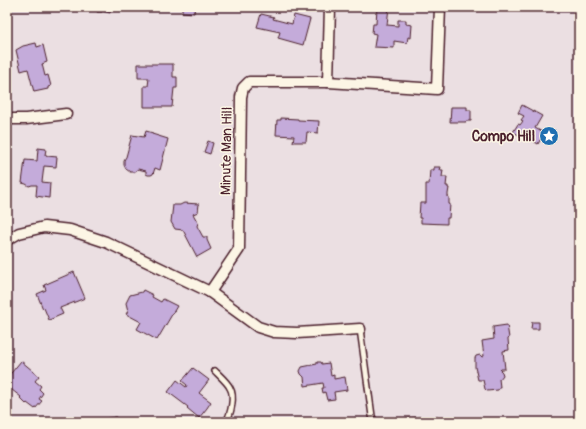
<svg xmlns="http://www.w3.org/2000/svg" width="586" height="429" font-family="Pangolin,sans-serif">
<rect width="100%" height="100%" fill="#ebdfe2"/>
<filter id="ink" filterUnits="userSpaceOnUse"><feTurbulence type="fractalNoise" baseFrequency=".025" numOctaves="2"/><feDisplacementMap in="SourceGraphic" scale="8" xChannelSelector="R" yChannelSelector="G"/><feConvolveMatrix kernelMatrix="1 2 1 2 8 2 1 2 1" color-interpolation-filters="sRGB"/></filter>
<g filter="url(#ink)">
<g fill="#c4abda" stroke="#4a1f2b">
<polygon points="90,7 111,7 110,13 102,11 102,12 97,12 98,8 91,8"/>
<polygon points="182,7 195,7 194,13 182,12"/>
<polygon points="377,7 389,7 387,25 398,26 398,20 406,20 406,24 412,25 411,38 408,37 407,43 394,41 394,48 374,47 376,34 372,33 373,24 376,24"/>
<polygon points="261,14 274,17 273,19 292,24 294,15 310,19 303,45 278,38 280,32 257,27"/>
<polygon points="36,43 37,47 43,45 47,62 42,64 45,76 48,75 51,86 48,87 48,89 34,92 28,69 21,71 16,50 23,46"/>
<polygon points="138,64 173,64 173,77 177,77 177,88 174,88 172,107 144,107 144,86 148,86 149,78 138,78"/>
<polygon points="522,105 542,116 535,128 544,133 538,144 520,133 519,135 513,132 518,124 520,125 523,121 521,120 524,116 518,113"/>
<polygon points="451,107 467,107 467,110 471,110 471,121 466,121 466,122 450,122"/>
<polygon points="281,118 298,119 298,120 319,121 318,133 307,132 306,142 293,142 294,136 276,135 277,120 281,120"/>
<polygon points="146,131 153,133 152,134 168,139 160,170 155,168 153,174 151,175 148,175 146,174 146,171 138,169 134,172 130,172 126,169 124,165 124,160 126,157 132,135 144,137"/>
<polygon points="208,141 213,143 210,154 204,152"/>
<polygon points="38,148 46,149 45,155 47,155 47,156 57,157 56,167 44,166 42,182 50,183 49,198 36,196 37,185 32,185 29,186 26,184 22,183 25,160 37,161"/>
<polygon points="434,167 441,167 440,170 443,170 442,177 447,177 446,186 448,186 448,188 449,188 448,194 448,197 449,197 449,204 450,204 449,218 447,218 447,224 421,223 421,218 419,218 420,203 426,203 426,184 429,184 430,170 434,170"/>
<polygon points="184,203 199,204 198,212 193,214 198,223 197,226 203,237 207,237 207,240 211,249 197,257 183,230 175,229 171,222 173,205 180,205"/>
<polygon points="74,272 85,298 60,308 63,314 49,320 44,308 43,309 37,294 46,290 44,285"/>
<polygon points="143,290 153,295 152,297 161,302 163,299 177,306 157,340 137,329 141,322 126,314 128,311 126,303 130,295 142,292"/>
<polygon points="532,322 539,322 539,329 531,329"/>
<polygon points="507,325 509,338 508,339 509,350 503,351 505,369 501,369 500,370 502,372 503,375 500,379 499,379 500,387 498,390 487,391 485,389 483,380 478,380 475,367 475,358 476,356 480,355 482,357 484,356 482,341 494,339 493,327"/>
<polygon points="21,361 39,376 35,381 41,386 39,389 43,393 39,399 42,401 35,409 27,403 26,404 20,398 21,397 7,386 7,378"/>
<polygon points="317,362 321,362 322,364 329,363 331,376 334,375 334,379 345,377 347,390 334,392 335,399 327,400 325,392 323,393 322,388 324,388 323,383 305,386 304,377 301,374 300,371 302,367 317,364"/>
<polygon points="193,368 209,380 199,393 211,402 207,408 199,418 187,408 188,407 168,392 177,380 186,387 187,385 182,381"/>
<polygon points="116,417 117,422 93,422 96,421 97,420"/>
</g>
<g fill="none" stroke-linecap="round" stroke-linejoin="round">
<g stroke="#4a1f2b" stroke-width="8">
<g id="service">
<polyline points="360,329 372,416 374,421 377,422"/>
<path d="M 215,371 C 219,375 228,383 230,388 C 235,396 231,414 226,422"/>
<polyline points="408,422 424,420 435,420"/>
</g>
</g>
<g stroke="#4a1f2b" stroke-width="13">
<g id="minor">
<polyline points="328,82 330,7"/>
<polyline points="7,119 26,119 66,114"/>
<polyline points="7,240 19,233 44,227 70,230 106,242 210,292 258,327 274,332 297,333 360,329"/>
<polyline points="210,292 239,249 241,97 243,88 249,82 328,82 437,89 440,7"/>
</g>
</g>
<use href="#service" stroke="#fcf5e5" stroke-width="5"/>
<use href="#minor" stroke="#fcf5e5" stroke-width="10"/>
</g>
</g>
<defs>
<g id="sight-disc" transform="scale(1)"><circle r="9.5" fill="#1f6fb2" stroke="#fcf5e5"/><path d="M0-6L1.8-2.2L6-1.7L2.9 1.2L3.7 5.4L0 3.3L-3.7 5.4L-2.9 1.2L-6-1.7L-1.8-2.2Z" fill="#fff"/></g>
</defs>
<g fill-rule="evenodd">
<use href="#sight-disc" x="549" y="136"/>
</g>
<g text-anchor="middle" stroke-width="3" stroke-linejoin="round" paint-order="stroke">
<g font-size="14" font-weight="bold" fill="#4a1f2b" stroke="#fcf5e5" text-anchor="end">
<text x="535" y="141">Compo Hill</text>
</g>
<g font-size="14" fill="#4a1f2b" stroke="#fcf5e5">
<text transform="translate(226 151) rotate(-89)" y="5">Minute Man Hill</text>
</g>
</g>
<rect width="586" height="429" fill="none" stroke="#fcf5e5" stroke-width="24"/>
<rect x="12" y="12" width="562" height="405" fill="none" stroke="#4a1f2b" stroke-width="1.5" filter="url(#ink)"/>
</svg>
